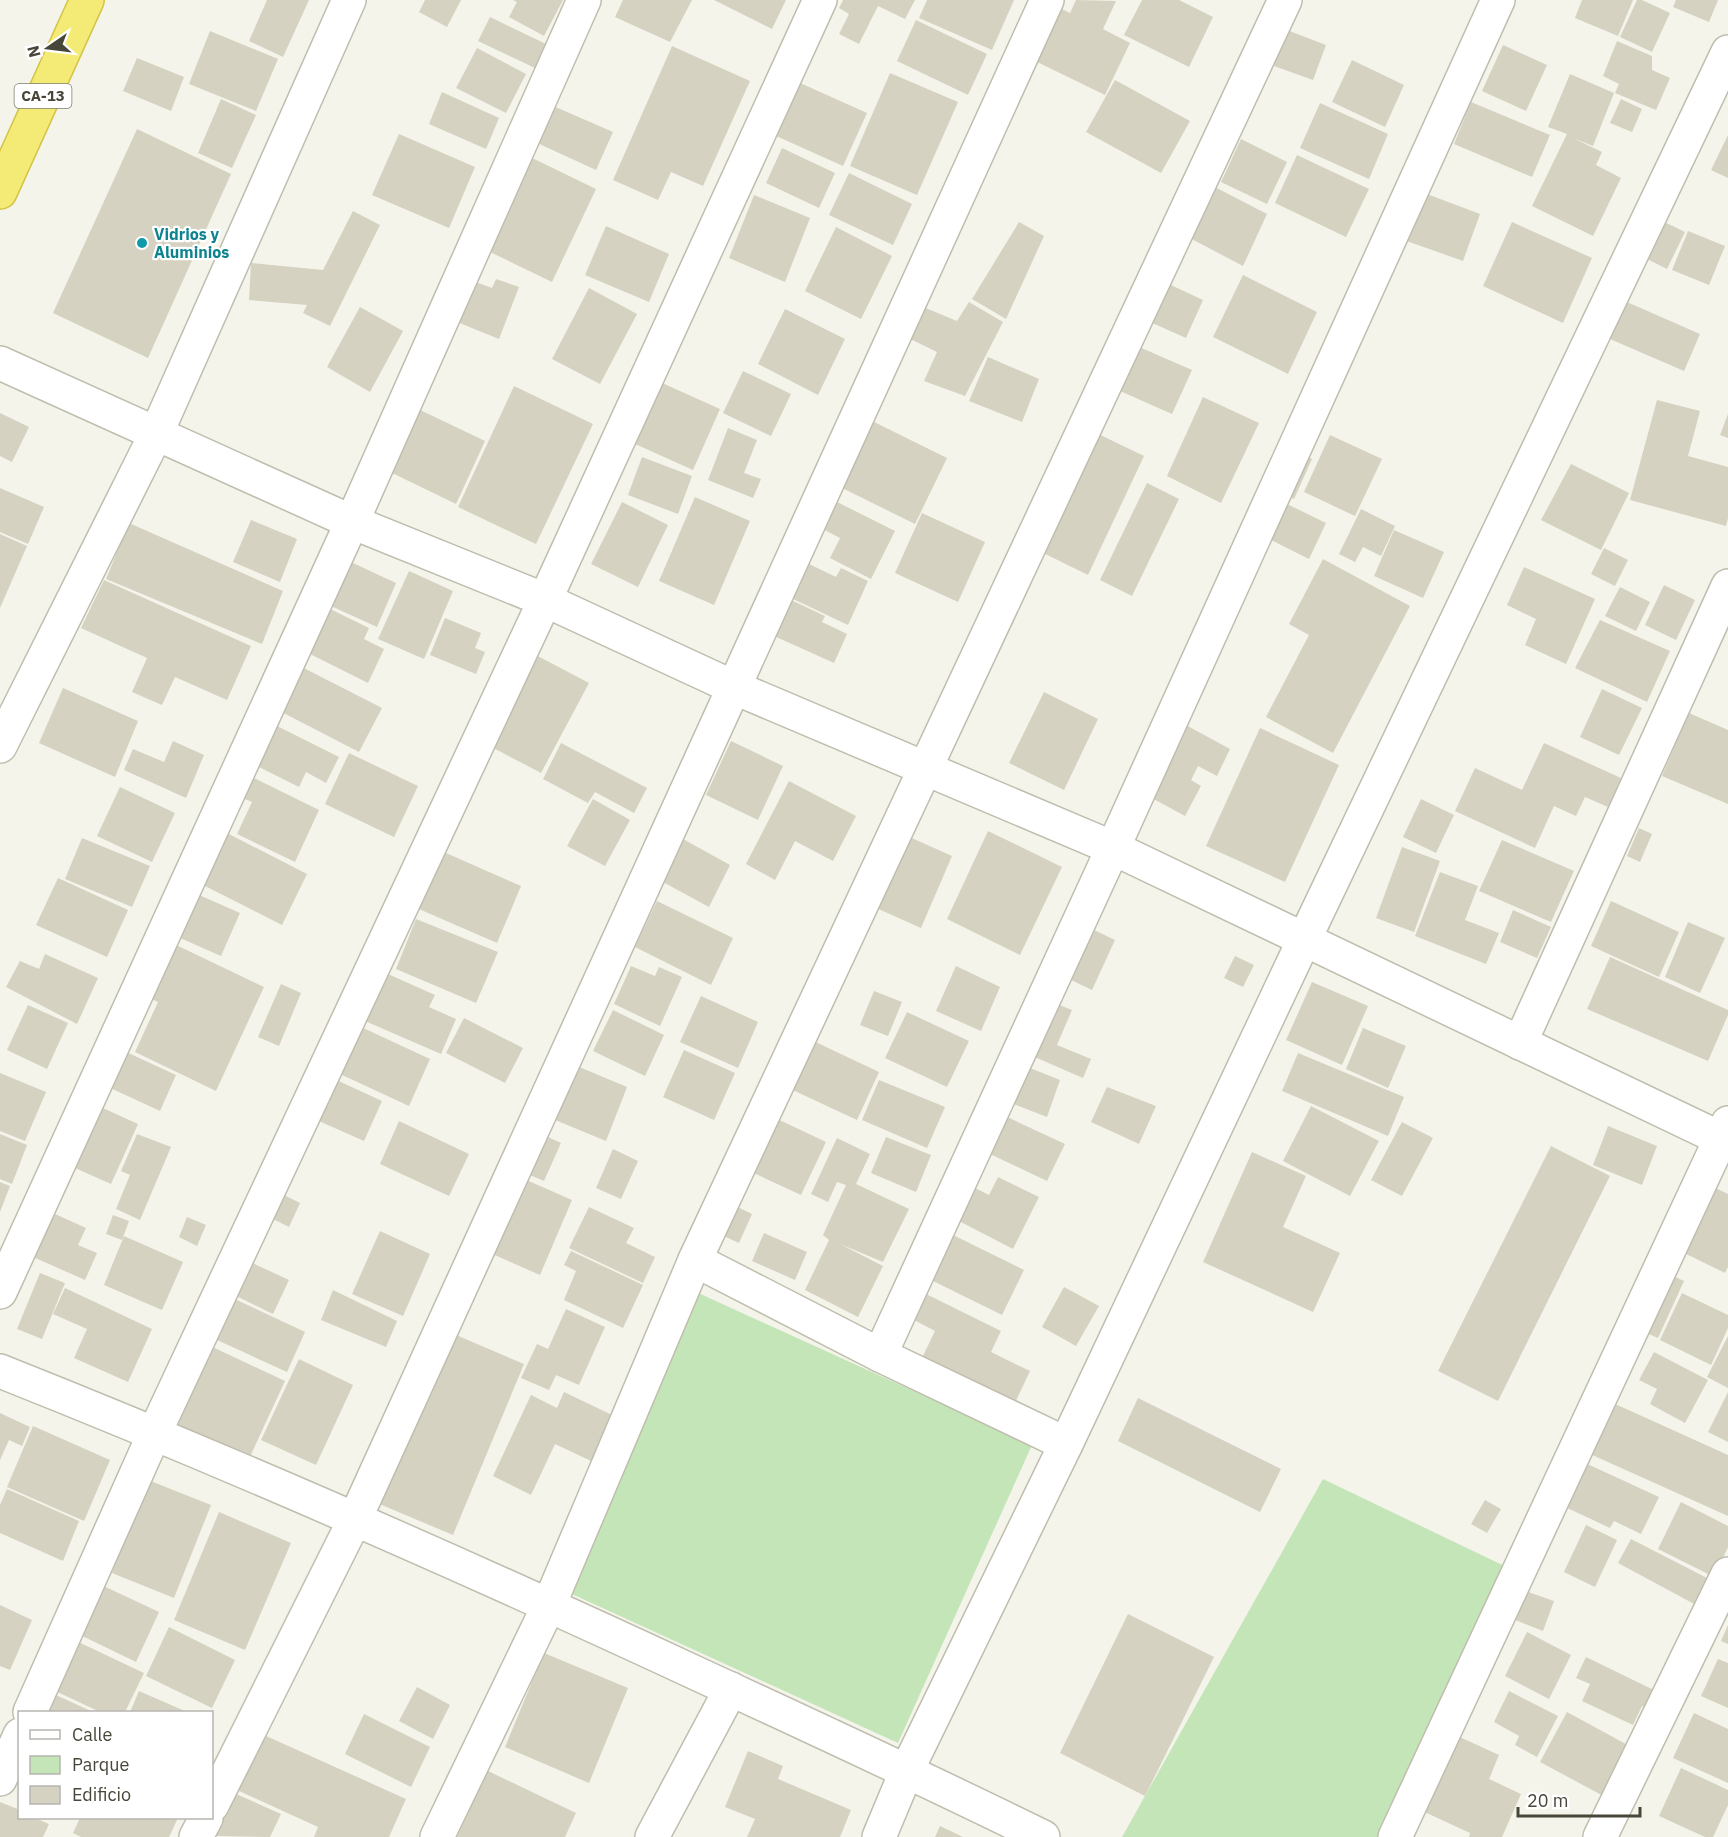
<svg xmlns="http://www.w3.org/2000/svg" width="1728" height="1837" font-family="'IBM Plex Sans',sans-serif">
<rect width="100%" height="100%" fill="#f4f4eb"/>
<g fill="#c4e5b7">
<polygon points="683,1286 1032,1445 898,1743 550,1584"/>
<polygon points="1323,1479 1519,1573 1398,1837 1122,1837"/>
</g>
<g fill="#d5d2c1">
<polygon points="267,0 309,0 283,57 249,41"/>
<polygon points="425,0 461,0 447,27 419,12"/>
<polygon points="513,0 563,0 544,36 509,17 517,2"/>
<polygon points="623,0 692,0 670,42 615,17"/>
<polygon points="714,0 786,0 772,29"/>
<polygon points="843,0 915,0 905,19 878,6 859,44 839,34 849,14 839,8"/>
<polygon points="927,0 1014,0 992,50 919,18"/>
<polygon points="1076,0 1116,1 1103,29 1130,43 1105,95 1033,60 1058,7 1070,13"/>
<polygon points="1142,0 1179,0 1213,17 1189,67 1124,35"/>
<polygon points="1582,0 1633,0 1618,36 1575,18"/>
<polygon points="1637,0 1642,0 1670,13 1652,52 1620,37"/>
<polygon points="1676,0 1718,0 1709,22 1673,7"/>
<polygon points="490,17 546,44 535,68 478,41"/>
<polygon points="916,20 987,54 968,95 897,61"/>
<polygon points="1287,30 1326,45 1313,80 1274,66"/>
<polygon points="210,31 278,59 256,111 189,84"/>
<polygon points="1617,41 1652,56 1652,70 1670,78 1656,110 1615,93 1619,84 1603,76"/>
<polygon points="1503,45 1547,65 1526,111 1482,91"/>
<polygon points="672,46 750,81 703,186 671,172 658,200 613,180"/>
<polygon points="477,48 526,74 506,113 456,88"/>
<polygon points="137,58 184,77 171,111 123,91"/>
<polygon points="1352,60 1404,85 1385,127 1332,102"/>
<polygon points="890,73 958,102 917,195 850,166"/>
<polygon points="1570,74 1614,93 1593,146 1573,138 1602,152 1596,165 1621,178 1593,236 1532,206 1567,134 1548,127"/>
<polygon points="789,78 867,113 843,166 765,131"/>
<polygon points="1115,80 1190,121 1161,173 1086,132"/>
<polygon points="442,92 499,118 486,149 429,124"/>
<polygon points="221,99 256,115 232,168 198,153"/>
<polygon points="1621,99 1642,109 1632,132 1610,123"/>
<polygon points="1471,102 1550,135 1532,177 1454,144"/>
<polygon points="1320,103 1388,134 1369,179 1300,148"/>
<polygon points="551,105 613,132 596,170 535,142"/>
<polygon points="137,129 231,174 148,358 53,313"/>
<polygon points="399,134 475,167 449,228 372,195"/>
<polygon points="1728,135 1728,178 1711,170"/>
<polygon points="1241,139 1287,162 1267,204 1221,182"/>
<polygon points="782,148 835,173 819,208 766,183"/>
<polygon points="526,155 596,189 552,282 482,248"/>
<polygon points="1297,155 1369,189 1346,237 1275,203"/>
<polygon points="849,173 912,204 893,245 829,215"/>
<polygon points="1209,184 1267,214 1243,266 1184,235"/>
<polygon points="1419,191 1480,214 1463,261 1401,239"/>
<polygon points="754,195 810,218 785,282 729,258"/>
<polygon points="353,211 380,225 330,326 303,313 307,305 249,300 251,263 323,270"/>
<polygon points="1658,219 1685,232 1667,269 1633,252"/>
<polygon points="1019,222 1044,236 1006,319 972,299"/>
<polygon points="1512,222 1592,258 1563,323 1483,286"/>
<polygon points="606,226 669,254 649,302 585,275"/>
<polygon points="836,227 892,256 861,319 805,291"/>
<polygon points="1688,231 1725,246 1709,285 1672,270"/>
<polygon points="1243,275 1317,312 1288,374 1213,337"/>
<polygon points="496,279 519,287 499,339 457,322 473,281 492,288"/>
<polygon points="1158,279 1203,300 1186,338 1141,318"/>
<polygon points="589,288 637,314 600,384 552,359"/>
<polygon points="1620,299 1700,334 1684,371 1603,336"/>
<polygon points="969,302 1003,322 965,396 924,381 937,352 902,335 916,304 957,321"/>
<polygon points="360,307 403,331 370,392 327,367"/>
<polygon points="785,309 845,339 818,395 758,364"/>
<polygon points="1130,343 1192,370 1172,414 1111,387"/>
<polygon points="988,357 1039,379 1022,422 969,401"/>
<polygon points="743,371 791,394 771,436 723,413"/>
<polygon points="651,378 720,409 693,470 624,439"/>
<polygon points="514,386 593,424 536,544 458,507"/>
<polygon points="1203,397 1259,423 1221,503 1167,476"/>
<polygon points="1657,400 1700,411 1688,456 1728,467 1728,518 1726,526 1630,500"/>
<polygon points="416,408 485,441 456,504 386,470"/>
<polygon points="0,413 29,427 12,462 0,456"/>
<polygon points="1728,414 1728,438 1720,435"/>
<polygon points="864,417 947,458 915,524 832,483"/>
<polygon points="728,428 757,440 744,473 761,479 753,498 708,480"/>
<polygon points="1088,429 1144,456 1088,575 1031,547"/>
<polygon points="1330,435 1382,459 1355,516 1304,492"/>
<polygon points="1294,450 1312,459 1294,499 1276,491"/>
<polygon points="642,457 692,476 678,514 628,495"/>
<polygon points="1571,464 1629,493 1601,550 1541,520"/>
<polygon points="1147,483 1179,499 1132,596 1100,580"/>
<polygon points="0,488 44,507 28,544 0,532"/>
<polygon points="695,497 750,521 714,605 659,581"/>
<polygon points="827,497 895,531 871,579 830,558 840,538 813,524"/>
<polygon points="622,502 668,525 638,587 591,564"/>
<polygon points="1283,502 1326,523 1309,559 1265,537"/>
<polygon points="1361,509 1395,526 1381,556 1363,547 1355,562 1339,554"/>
<polygon points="922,513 985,542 958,602 895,573"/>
<polygon points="251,520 297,539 280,582 233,562"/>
<polygon points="129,523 283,591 262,644 106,579"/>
<polygon points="1394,530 1444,552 1423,598 1374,576"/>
<polygon points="0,534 27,546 0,608"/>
<polygon points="1604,548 1628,560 1615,586 1591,574"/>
<polygon points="340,557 396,583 377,627 320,601"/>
<polygon points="1323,559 1410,606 1333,753 1266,717 1309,635 1289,624"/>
<polygon points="807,563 836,577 841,568 868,581 848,625 791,598"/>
<polygon points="1524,567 1595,599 1566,664 1525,645 1536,619 1507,605"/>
<polygon points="409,571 453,591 424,659 378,639"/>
<polygon points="104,580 251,646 227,700 175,677 162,705 132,692 147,658 81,628"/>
<polygon points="1664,585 1695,600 1676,640 1645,625"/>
<polygon points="1620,587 1650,602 1636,631 1605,616"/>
<polygon points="791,600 825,616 822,622 847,634 834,663 774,636"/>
<polygon points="324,606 369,628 364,639 384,649 368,683 302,650"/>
<polygon points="445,618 481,633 475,648 485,652 476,674 430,655"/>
<polygon points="1600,620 1670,651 1647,702 1575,668"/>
<polygon points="532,653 589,683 541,773 484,743"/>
<polygon points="292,662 382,708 359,752 270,706"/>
<polygon points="63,688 138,721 115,777 39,743"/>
<polygon points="1602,689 1642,708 1619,755 1580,737"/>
<polygon points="1044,692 1098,719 1064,790 1009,763"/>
<polygon points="1689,713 1728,730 1728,804 1662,776"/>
<polygon points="269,722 339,757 326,783 306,772 299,787 249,762"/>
<polygon points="1184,724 1230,749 1217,776 1198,766 1191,780 1201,786 1185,816 1148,796"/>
<polygon points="1260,728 1339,765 1285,882 1206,846"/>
<polygon points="173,741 204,755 186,798 124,770 133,749 164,762"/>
<polygon points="731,741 783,766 758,820 706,795"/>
<polygon points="561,743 647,788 634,813 595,792 588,803 543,779"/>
<polygon points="1544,743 1621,778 1608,807 1585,797 1576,816 1554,806 1535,848 1455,811 1475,768 1522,790"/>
<polygon points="349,753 418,786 394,837 325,804"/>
<polygon points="250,776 319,810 295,862 237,834 252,802 240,797"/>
<polygon points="789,781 856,816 833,861 795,841 775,880 746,864"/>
<polygon points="120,787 175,813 152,862 97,836"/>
<polygon points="593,799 630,820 605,866 567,846"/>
<polygon points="1421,799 1454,815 1436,853 1403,837"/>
<polygon points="1639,828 1652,834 1640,862 1627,856"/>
<polygon points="223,831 307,874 282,925 197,882"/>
<polygon points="896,831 952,856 921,928 865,903"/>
<polygon points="988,831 1062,867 1020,955 947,919"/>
<polygon points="82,838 150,866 132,907 65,879"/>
<polygon points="683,839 730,865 709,907 661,881"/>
<polygon points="1502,840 1574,871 1551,922 1479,891"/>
<polygon points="1402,847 1440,861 1414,932 1376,918"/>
<polygon points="437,849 521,886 497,943 412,906"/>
<polygon points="1440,872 1478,886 1465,920 1499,933 1486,964 1415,936"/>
<polygon points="58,878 128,910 107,957 36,925"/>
<polygon points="190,891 240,913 221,956 171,934"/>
<polygon points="657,901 733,938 711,985 635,947"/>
<polygon points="1611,901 1679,932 1659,977 1591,946"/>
<polygon points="1513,910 1551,927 1537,958 1500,942"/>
<polygon points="416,919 498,952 476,1003 396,969"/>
<polygon points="1688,922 1725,938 1700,993 1665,977"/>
<polygon points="1090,928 1115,940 1092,990 1067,978"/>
<polygon points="170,942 264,987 216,1091 135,1052 158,1002 145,996"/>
<polygon points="45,954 98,978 77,1024 6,987 20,961 39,969"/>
<polygon points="1235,956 1254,965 1243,987 1224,978"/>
<polygon points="1610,957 1728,1010 1728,1015 1708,1061 1587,1009"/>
<polygon points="631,966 655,976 659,967 682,977 660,1026 614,1004"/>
<polygon points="956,966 1000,987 981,1031 936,1011"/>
<polygon points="379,970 435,995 429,1007 456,1019 441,1054 358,1018"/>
<polygon points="1312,982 1368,1006 1342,1065 1286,1040"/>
<polygon points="281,984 301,993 279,1046 258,1037"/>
<polygon points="874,991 902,1002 888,1036 860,1025"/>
<polygon points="701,996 758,1022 738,1068 680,1042"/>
<polygon points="1052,1002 1072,1010 1057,1045 1091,1059 1083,1078 1030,1055"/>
<polygon points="28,1005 68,1023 47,1069 7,1050"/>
<polygon points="613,1010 664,1035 645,1076 593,1051"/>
<polygon points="907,1012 969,1041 947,1087 885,1058"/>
<polygon points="464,1018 523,1048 505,1083 446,1053"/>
<polygon points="359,1026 430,1059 409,1106 327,1068"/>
<polygon points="1363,1028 1406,1046 1388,1088 1346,1069"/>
<polygon points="807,1038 879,1072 857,1120 784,1086"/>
<polygon points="122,1050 176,1075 160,1111 106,1086"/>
<polygon points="684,1050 735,1073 714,1120 663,1097"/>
<polygon points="1298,1053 1404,1097 1388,1136 1282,1091"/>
<polygon points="565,1061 627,1087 606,1141 543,1115"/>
<polygon points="1020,1064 1060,1080 1047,1117 1006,1101"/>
<polygon points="0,1073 46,1092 25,1141 0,1131"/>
<polygon points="330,1077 382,1101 364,1141 312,1118"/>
<polygon points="879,1080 945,1107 927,1148 862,1120"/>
<polygon points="1107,1087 1156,1106 1139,1144 1091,1122"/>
<polygon points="94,1104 138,1124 111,1184 66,1164"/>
<polygon points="1311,1106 1379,1141 1350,1196 1283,1161"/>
<polygon points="771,1116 826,1142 801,1195 747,1170"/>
<polygon points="1005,1116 1065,1144 1047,1181 988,1153"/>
<polygon points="399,1121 469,1154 449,1196 380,1164"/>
<polygon points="1402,1122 1433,1138 1402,1196 1371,1180"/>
<polygon points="1608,1126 1657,1146 1642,1185 1593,1165"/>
<polygon points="535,1131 561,1143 544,1181 518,1170"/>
<polygon points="0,1134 27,1145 12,1184 0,1179"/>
<polygon points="137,1134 171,1147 140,1220 116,1209 130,1175 121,1171"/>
<polygon points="886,1137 931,1155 916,1192 871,1173"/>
<polygon points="837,1138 870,1154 856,1184 909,1209 883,1262 840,1244 883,1266 858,1317 805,1290 829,1240 823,1235 846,1185 837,1182 828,1202 811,1194"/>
<polygon points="1551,1146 1610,1176 1498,1401 1438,1371"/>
<polygon points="613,1149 638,1161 621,1199 596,1188"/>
<polygon points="1252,1152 1306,1176 1283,1227 1340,1253 1313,1312 1203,1262"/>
<polygon points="515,1175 572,1200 540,1275 483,1250"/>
<polygon points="998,1177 1039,1197 1013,1249 957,1220 973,1187 989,1195"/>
<polygon points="0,1182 10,1186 0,1212"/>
<polygon points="1709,1185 1728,1194 1728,1267 1725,1273 1678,1250"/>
<polygon points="276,1191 300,1203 289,1227 265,1215"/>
<polygon points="729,1203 752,1214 739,1243 715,1232"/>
<polygon points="589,1207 634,1228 626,1243 655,1257 643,1283 569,1248"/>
<polygon points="44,1209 86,1228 78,1245 97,1253 85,1280 24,1253"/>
<polygon points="113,1215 129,1221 122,1240 106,1234"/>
<polygon points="187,1217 206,1225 197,1246 179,1237"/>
<polygon points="380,1231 430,1254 403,1316 352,1294"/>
<polygon points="764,1233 807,1252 795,1280 752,1261"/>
<polygon points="951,1234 1024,1270 1002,1315 929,1279"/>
<polygon points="124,1236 183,1262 162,1310 104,1285"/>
<polygon points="571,1251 643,1285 623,1328 564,1300 576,1271 564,1265"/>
<polygon points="244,1259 289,1280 273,1314 228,1292"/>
<polygon points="1661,1270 1684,1281 1658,1338 1635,1328"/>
<polygon points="40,1273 65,1283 42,1339 17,1329"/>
<polygon points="1064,1287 1099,1306 1076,1346 1042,1327"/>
<polygon points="65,1288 152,1329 128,1382 74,1358 87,1329 53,1314"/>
<polygon points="333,1290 397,1321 386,1347 321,1320"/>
<polygon points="222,1293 305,1332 287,1372 204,1334"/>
<polygon points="924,1293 1001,1331 991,1352 1030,1371 1014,1405 921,1360 935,1331 912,1319"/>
<polygon points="1682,1293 1728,1315 1728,1328 1711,1365 1660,1340"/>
<polygon points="566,1309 605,1327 579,1385 556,1375 549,1390 521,1378 537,1344 548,1349"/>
<polygon points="449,1332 524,1364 453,1535 377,1503"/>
<polygon points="1728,1336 1728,1388 1707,1377"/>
<polygon points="204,1343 285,1381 248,1461 167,1423"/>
<polygon points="1654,1352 1708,1380 1685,1423 1650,1404 1657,1389 1639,1380"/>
<polygon points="299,1359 353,1385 316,1465 261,1440"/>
<polygon points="564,1392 612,1415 591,1461 555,1444 531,1495 493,1476 531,1395 557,1408"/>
<polygon points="1728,1392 1728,1442 1708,1432"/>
<polygon points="1138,1398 1281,1469 1260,1512 1118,1441"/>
<polygon points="1613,1403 1728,1455 1728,1516 1590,1454"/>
<polygon points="0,1413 30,1427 22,1446 9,1440 0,1460"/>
<polygon points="33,1426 110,1460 84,1521 7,1487"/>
<polygon points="1581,1461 1659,1497 1641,1534 1614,1521 1610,1528 1561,1505"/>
<polygon points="148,1480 211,1505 174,1598 112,1573"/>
<polygon points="7,1489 79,1521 63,1561 0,1533 0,1505"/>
<polygon points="1485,1500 1501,1509 1487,1533 1471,1524"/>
<polygon points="1681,1502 1728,1526 1728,1547 1714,1577 1658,1549"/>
<polygon points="219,1512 291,1543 245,1650 174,1620"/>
<polygon points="1586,1525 1617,1540 1595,1587 1564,1572"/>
<polygon points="1631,1539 1709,1579 1696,1605 1618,1563"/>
<polygon points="95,1582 159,1612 136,1662 72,1631"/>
<polygon points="1520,1589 1554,1601 1543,1631 1510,1618"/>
<polygon points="0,1605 32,1620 10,1670 0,1666"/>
<polygon points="1128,1614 1214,1657 1145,1796 1060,1753"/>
<polygon points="1728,1625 1728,1644 1721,1641"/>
<polygon points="169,1627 235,1660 212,1708 146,1676"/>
<polygon points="1527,1632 1571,1655 1549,1699 1505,1676"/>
<polygon points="72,1639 144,1673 125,1712 100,1712 49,1688"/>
<polygon points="544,1653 628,1688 589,1783 505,1747"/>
<polygon points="1586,1657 1664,1695 1655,1712 1642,1706 1633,1725 1582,1701 1590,1684 1576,1678"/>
<polygon points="1718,1659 1728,1663 1728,1708 1701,1696"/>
<polygon points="417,1687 450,1705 433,1739 399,1721"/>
<polygon points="45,1690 93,1712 34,1712"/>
<polygon points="139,1691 187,1712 130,1712"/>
<polygon points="1509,1691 1558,1716 1537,1757 1515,1745 1519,1736 1494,1722"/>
<polygon points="1567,1712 1635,1749 1609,1799 1540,1762"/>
<polygon points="1694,1713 1728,1729 1728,1783 1673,1758"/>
<polygon points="364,1714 430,1747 411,1787 345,1754"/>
<polygon points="253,1730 406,1799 389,1837 314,1837 318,1827 228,1786"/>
<polygon points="1451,1733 1499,1755 1489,1779 1521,1794 1502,1837 1469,1837 1470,1833 1418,1809"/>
<polygon points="748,1751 783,1766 778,1779 851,1810 840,1837 747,1837 755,1819 725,1807"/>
<polygon points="1681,1768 1728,1790 1728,1805 1713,1837 1705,1837 1659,1816"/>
<polygon points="488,1771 576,1813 565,1837 457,1837"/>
<polygon points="234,1793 281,1814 270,1837 215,1836"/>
<polygon points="0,1802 20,1810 20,1818 35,1818 49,1824 43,1837 0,1837"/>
<polygon points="80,1818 172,1818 177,1820 169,1837 81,1837 73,1833"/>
<polygon points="940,1826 963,1837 935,1837"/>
</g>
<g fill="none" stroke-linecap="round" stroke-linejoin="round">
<g stroke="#bfbeae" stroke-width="36">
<g id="minor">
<polyline points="0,363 352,522 545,600 733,687 1113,848 1728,1142"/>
<polyline points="0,746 156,434 349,0"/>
<polyline points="1520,1043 1728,586"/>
<polyline points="695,1260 880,1355 1066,1444"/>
<polyline points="0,1292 352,522 584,0"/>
<polyline points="880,1355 1113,848 1498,0"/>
<path d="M 0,1371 C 237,1465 470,1568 700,1675 C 815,1728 929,1781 1043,1837"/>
<polyline points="30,1712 155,1432 545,600 820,0"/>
<polyline points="0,1779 20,1735"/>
<polyline points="212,1805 355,1519 1047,0"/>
<polyline points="196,1837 206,1818"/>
<polyline points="437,1837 549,1605 695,1260 1285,0"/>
<polyline points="652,1837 731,1689"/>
<polyline points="879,1837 907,1770 1066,1444 1304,940 1728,52"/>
<polyline points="1395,1837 1728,1123"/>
<polyline points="1600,1837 1728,1574"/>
</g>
</g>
<g stroke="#d3c446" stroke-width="36">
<polyline id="highway" points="0,192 87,0"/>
</g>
<use href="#minor" stroke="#fff" stroke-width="33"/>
<use href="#highway" stroke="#f4ea76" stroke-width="33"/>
</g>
<circle fill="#0f9aa8" stroke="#fff" stroke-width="2" cx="142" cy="243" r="6"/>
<g text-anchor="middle" stroke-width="4.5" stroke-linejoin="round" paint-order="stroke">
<rect fill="#fff" stroke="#7f7e74" stroke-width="1.5" x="14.5" y="84" width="57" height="24" rx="4.5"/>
<g font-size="15" font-weight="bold" fill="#484639">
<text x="43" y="101">CA-13</text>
</g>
<g font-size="16" font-weight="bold" fill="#0d838f" stroke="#fff" text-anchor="start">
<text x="154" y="240">Vidrios y<tspan x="154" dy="18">Aluminios</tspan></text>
</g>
</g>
<rect x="18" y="1711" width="195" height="108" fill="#ffffff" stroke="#b6b5b0" stroke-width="1.5"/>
<rect x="30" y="1730" width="30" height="9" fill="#ffffff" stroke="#b6b5b0" stroke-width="1.5"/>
<text x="72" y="1741" font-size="18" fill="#484639">Calle</text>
<rect x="30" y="1756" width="30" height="18" fill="#c4e5b7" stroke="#b6b5b0" stroke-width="1.5"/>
<text x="72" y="1771" font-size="18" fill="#484639">Parque</text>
<rect x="30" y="1786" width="30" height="18" fill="#d5d2c1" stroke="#b6b5b0" stroke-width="1.5"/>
<text x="72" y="1801" font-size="18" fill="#484639">Edificio</text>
<g transform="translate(48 48) rotate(256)" stroke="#ffffff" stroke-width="4.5" paint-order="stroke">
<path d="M0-4.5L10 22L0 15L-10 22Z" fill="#484639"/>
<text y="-9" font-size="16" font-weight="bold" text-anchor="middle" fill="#484639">N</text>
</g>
<path d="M1518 1807v9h122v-9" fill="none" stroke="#484639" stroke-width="3"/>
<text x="1527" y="1807" font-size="18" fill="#484639" stroke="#ffffff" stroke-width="4.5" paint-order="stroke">20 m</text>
</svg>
